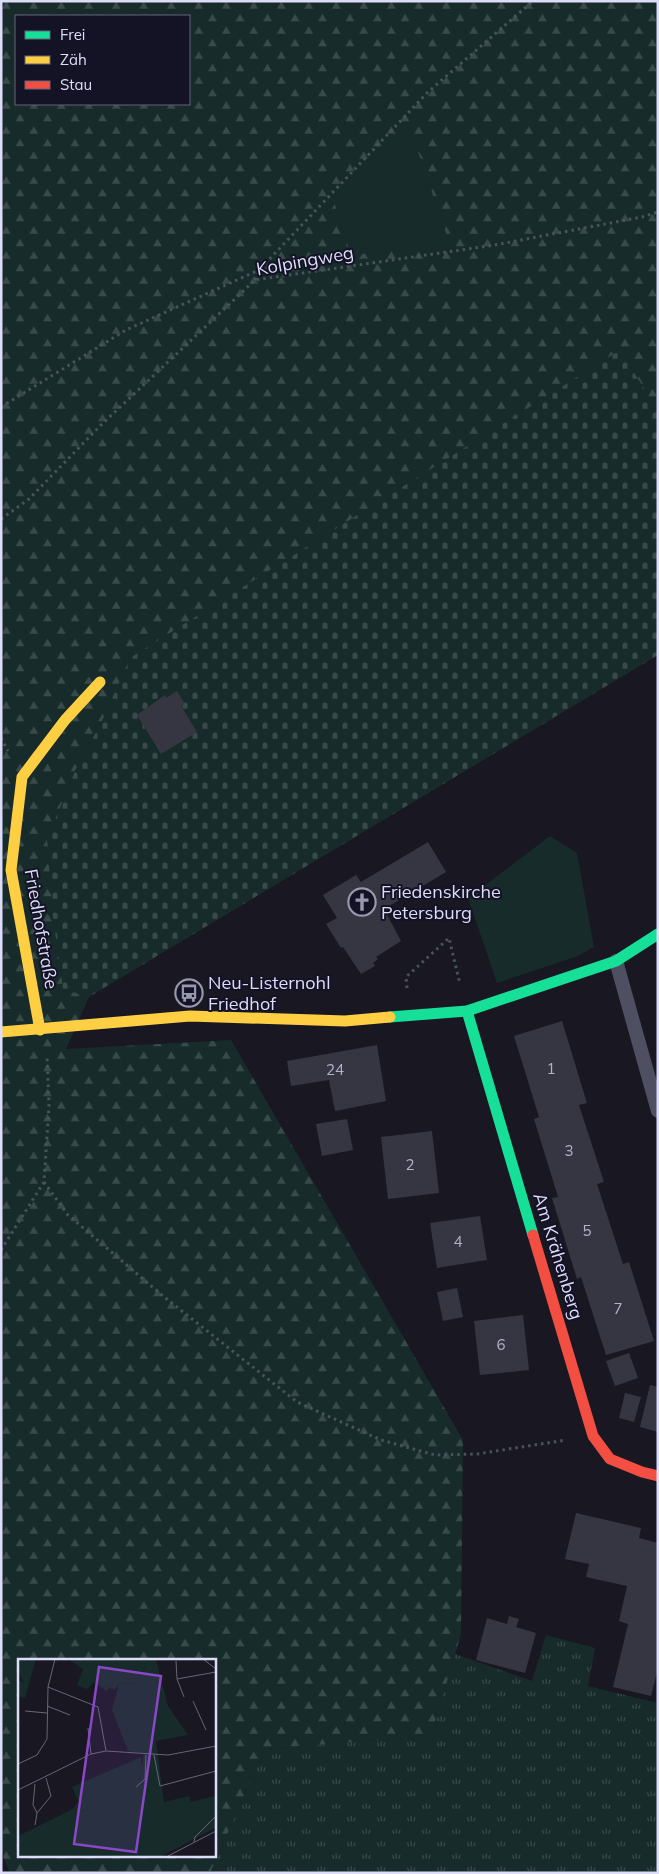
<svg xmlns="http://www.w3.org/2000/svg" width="659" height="1874" font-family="Mulish,sans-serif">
<defs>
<pattern id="grass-tufts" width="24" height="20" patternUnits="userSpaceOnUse" patternTransform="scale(1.25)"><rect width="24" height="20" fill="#172c2a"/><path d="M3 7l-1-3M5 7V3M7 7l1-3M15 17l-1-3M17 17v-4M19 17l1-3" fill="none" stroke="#384a4a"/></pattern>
<pattern id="forest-firs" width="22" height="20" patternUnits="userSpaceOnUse" patternTransform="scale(1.25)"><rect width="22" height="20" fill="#172c2a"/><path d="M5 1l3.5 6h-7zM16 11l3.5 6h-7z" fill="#384a4a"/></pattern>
<pattern id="cemetery-stones" width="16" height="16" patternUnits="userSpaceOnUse" patternTransform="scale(1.25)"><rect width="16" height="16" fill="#172c2a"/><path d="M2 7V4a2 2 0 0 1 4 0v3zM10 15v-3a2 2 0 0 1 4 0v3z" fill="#384a4a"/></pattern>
</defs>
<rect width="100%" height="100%" fill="#181722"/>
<polygon fill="url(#grass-tufts)" points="546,1635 595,1648 588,1686 658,1703 658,1873 210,1873 265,1749 431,1736 455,1654 532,1681"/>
<path fill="url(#forest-firs)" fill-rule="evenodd" d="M 1,1 L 658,1 L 658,411 L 620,351 L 102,721 L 75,771 L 63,989 L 89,997 L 66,1049 L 231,1040 L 463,1440 L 461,1634 L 431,1736 L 265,1749 L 210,1873 L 10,1873 L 1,1852 ZM 16,16 L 189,16 L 189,104 L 16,104 ZM 19,1660 L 214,1660 L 214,1855 L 19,1855 Z"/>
<polygon fill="url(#cemetery-stones)" points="620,350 658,411 658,655 89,997 63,989 53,917 47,840 75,771 102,721 130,658"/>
<g fill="#172c2a">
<polygon points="411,131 450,245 351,255 334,202"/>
<polygon points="550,836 577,853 594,947 578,956 497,983 468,898"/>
</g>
<g fill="#363643">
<polygon points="177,691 185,704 181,706 197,732 161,754 137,715 165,695 166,698"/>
<polygon points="428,842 446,872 384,909 401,941 376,957 378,959 373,963 375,966 361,974 343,947 341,948 326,924 337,918 323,895 356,875 361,882"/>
<polygon points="562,1021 587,1103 579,1105 604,1182 597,1184 623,1264 629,1262 654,1341 606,1355 581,1277 577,1279 552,1198 558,1197 534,1119 539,1117 514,1036"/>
<polygon points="377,1045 386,1101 335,1111 329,1080 291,1086 287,1061"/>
<polygon points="347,1119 353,1150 322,1156 316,1124"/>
<polygon points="432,1131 439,1193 388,1199 381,1137"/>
<polygon points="480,1216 487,1260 437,1268 430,1223"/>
<polygon points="457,1288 463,1317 443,1321 437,1292"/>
<polygon points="523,1315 529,1370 480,1375 474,1321"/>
<polygon points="629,1353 638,1378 615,1386 606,1361"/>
<polygon points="650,1385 658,1387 658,1432 640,1427"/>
<polygon points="625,1393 641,1397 634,1422 619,1418"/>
<polygon points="576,1513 641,1528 639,1538 658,1543 658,1668 651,1696 613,1687 628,1624 619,1621 627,1586 586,1577 589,1564 565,1559"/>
<polygon points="509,1616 519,1619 516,1627 536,1633 525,1673 476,1660 487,1618 507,1624"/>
</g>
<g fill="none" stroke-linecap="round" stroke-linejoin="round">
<g stroke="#48535c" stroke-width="3" stroke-dasharray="2.5 4" stroke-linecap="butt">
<polyline points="255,280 260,269 428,92 533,1"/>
<polyline points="1,407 126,330 259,270"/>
<polyline points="1,519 29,499 100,426 255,280 495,245 642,217 658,212"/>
<polyline points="1,738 8,751"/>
<polyline points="407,988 406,977 449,938 460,984"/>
<polyline points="44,1182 68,1215 163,1296 297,1402 381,1440 435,1455 477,1454 566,1440"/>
<polyline points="1,1250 44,1182 49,1106 47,1056"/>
</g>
<polyline stroke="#4e4f61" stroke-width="14" points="616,961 658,1111"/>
<g stroke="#16e098" stroke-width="11">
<polyline points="467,1011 533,1235"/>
<polyline points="390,1017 467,1011 616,961 658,934"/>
</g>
<g stroke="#ffcf43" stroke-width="11">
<polyline points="40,1030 11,870 22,777 65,720 100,682"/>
<polyline points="1,1032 190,1016 345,1021 390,1017"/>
</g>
<polyline stroke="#f24e42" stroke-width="11" points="533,1235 593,1436 610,1459 642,1472 658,1476"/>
</g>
<defs>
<g id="church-ring" transform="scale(1.4375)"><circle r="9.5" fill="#141326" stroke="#9898ae" stroke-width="1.5"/><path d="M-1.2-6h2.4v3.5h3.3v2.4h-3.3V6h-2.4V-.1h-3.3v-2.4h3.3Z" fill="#9898ae"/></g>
<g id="bus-ring" transform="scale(1.4375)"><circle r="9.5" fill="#141326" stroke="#9898ae" stroke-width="1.5"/><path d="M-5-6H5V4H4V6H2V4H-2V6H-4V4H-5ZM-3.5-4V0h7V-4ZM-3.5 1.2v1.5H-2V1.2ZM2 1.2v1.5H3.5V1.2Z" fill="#9898ae"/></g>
</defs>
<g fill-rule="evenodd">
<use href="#church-ring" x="362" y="902"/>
<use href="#bus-ring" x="189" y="993"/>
</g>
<g text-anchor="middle" stroke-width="4" stroke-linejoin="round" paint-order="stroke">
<g font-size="15" fill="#b3b3cc">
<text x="551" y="1074">1</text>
<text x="335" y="1075">24</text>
<text x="569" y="1156">3</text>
<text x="410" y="1170">2</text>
<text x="587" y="1236">5</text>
<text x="458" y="1247">4</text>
<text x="618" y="1314">7</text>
<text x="501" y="1350">6</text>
</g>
<g font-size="18" fill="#ddddfa" stroke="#141326">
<text transform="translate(305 261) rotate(-10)" y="6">Kolpingweg</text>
<text transform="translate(41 929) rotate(80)" y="6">Friedhofstraße</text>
<text transform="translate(558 1256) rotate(73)" y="6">Am Krähenberg</text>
</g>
<g font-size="18" fill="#ddddfa" stroke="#141326" text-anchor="start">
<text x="381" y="898">Friedenskirche<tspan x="381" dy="21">Petersburg</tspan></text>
<text x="208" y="989">Neu-Listernohl<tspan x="208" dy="21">Friedhof</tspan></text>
</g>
</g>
<g transform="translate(18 1659)">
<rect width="198" height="198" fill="#181722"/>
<path d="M 0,0 L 18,0 L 7,39 L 0,38 L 0,21 L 6,24 L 0,12 ZM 50,0 L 128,0 L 128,6 L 117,25 L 101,24 L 97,31 L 91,28 L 89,32 L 76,23 L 69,30 L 59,26 L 65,10 Z" fill="#172c2a"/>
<path d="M 128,0 L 138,0 L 150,47 L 170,76 L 138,82 L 146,143 L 171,137 L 173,143 L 197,137 L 197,169 L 144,197 L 0,197 L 0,177 L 55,150 L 60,143 L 65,152 L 122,120 L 126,94 L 110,92 L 94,51 L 101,24 L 117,25 L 128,7 Z" fill="#172c2a"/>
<path d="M 123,98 L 125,114 L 115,130 L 65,152 L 54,128 Z" fill="#172c2a"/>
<path fill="none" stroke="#676678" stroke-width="1" d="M 185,0 L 198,10M 158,2 L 159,20 L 166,38M 159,20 L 198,13M 30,28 L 80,48 L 88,92M 175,42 L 188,71M 29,47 L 52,56M 7,52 L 29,54M 70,69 L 73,95M 136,96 L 142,127 L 198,112M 0,105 L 19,96 L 29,80 L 30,28 L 37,0M 17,125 L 15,146 L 19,154M 118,128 L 127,120 L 128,96M 0,131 L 73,95 L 88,92 L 150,96 L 198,87M 17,166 L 19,154 L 33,137 L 28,119M 176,183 L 177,178 L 198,157M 150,197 L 198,172"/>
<path fill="#8a47c8" fill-opacity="0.15" stroke="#8a47c8" stroke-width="2.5" d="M 81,8 L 143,17 L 118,193 L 56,185 Z"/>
<rect width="198" height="198" fill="none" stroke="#ddddfa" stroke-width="2.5"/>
</g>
<rect width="659" height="1874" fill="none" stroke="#ddddfa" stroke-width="5"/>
<rect x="15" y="15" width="175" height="90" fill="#141326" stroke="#64647b"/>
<rect x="25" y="31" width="25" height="8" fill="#16e098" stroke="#64647b"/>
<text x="60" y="40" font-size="15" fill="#ddddfa">Frei</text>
<rect x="25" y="56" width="25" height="8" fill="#ffcf43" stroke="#64647b"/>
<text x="60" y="65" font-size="15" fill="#ddddfa">Zäh</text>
<rect x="25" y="81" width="25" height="8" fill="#f24e42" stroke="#64647b"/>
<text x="60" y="90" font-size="15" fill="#ddddfa">Stau</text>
</svg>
